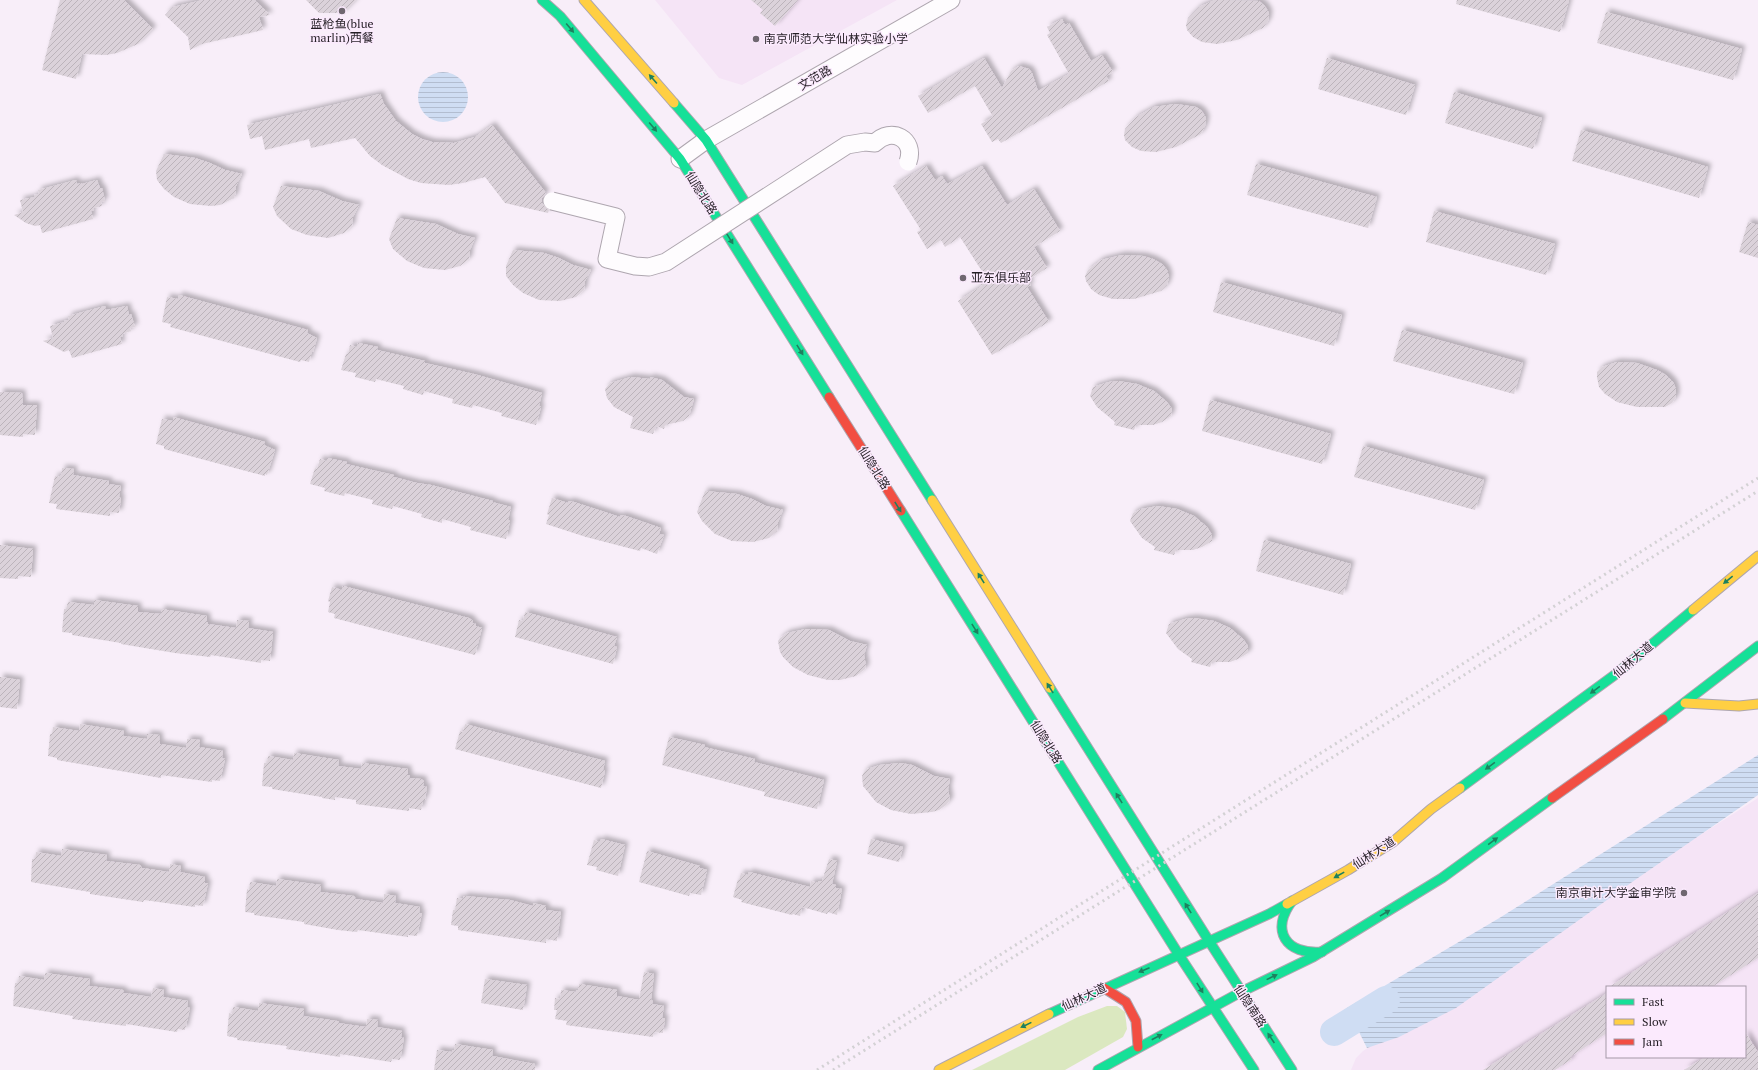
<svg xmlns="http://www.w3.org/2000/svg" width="1758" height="1070" font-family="'PT Serif','Noto Sans SC',serif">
<defs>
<pattern id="water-rules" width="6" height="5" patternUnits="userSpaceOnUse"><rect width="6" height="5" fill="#cfddf3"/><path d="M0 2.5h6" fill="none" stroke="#b2bdd0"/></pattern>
<pattern id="building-hatch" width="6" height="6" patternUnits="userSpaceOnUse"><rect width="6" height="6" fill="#dbd2da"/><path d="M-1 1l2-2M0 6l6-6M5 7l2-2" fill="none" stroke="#bcb4bb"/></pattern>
<filter id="shadow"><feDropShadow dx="3.5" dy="-3.5" stdDeviation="2" flood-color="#0004"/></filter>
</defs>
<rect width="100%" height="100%" fill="#f8eef9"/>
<g fill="#f5e4f6" fill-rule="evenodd">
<polygon points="655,0 897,0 742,85 719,78"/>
<path d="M 1758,798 L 1758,1070 L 1351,1070 L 1356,1058 L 1363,1051 ZM 1607,987 L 1745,987 L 1745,1057 L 1607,1057 Z"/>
</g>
<polygon fill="#dbe8c0" points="1107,1006 1117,1006 1125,1012 1127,1029 1123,1037 1065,1070 972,1070 1078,1017"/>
<g fill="url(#water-rules)">
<circle cx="443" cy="97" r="25"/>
<polygon points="1758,755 1758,795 1635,880 1456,1008 1399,1037 1367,1048 1347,1008 1501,917"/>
</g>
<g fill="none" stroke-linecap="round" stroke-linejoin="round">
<polyline stroke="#cfddf3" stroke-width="28" points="1334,1032 1386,1000"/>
</g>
<g fill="url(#building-hatch)" filter="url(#shadow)">
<polygon points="60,0 124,0 153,29 138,44 117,53 106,55 82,54 76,79 42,70"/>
<polygon points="203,0 255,0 270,15 259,17 263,30 202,44 190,50 188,37 165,15 173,7"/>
<polygon points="306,0 356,0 343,13 319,13"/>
<polygon points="751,0 798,0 775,26 760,13 763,10"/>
<polygon points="1215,0 1259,1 1265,6 1269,13 1268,21 1263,28 1237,40 1217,44 1202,42 1193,37 1187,30 1186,25 1188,18 1199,7"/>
<polygon points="1457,0 1569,0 1560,32 1456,4"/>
<polygon points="1606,12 1742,49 1733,80 1597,43"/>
<polygon points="1062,19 1065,25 1069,23 1091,61 1102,55 1113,72 1106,76 1109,81 1001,143 998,139 992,142 981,124 993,117 975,86 928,113 918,96 984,58 1002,88 1011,71 1019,66 1029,69 1032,73 1038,91 1069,74 1047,35 1050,33 1047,27"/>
<polygon points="1327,58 1415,85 1406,115 1318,89"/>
<polygon points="1454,92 1542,118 1533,149 1445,123"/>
<polygon points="380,94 384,104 396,121 412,134 422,139 432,142 454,143 475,137 492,125 546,193 542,198 542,203 549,210 548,213 505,203 485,177 463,183 449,185 421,183 408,179 382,165 370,156 355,138 311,148 309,139 265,150 262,136 250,139 247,125"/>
<polygon points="1176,104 1196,107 1202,111 1206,118 1205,126 1201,134 1176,147 1156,152 1141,151 1132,147 1125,140 1124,135 1125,129 1136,117 1154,107"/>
<polygon points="1581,130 1708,167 1699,198 1572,161"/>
<polygon points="164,154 195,158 210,163 225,170 242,174 236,186 236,192 234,198 220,205 211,206 190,204 174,197 164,189 157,180 156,171"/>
<polygon points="1256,164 1377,197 1368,228 1247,195"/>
<polygon points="926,166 935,180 942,176 947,184 982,166 1007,205 1034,189 1060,231 1034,247 1047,268 1028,280 1031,285 1027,287 1049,322 992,355 958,301 982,286 979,280 985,276 960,237 945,247 941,240 927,249 917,232 921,230 893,186"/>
<polygon points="76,180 77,184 82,183 82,184 97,180 100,188 102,188 105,201 101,202 102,206 94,208 94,210 91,211 93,219 42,233 40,225 35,226 26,223 14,215 23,212 20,200 35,197 34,195 39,194 38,190"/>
<polygon points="281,186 319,191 342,201 359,205 353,217 352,226 344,233 328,238 307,235 291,229 277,216 273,207"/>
<polygon points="1434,211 1555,244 1546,275 1426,242"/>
<polygon points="397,218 436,224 458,234 475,238 470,250 469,259 460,266 445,270 424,268 407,261 393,249 389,239"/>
<polygon points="1748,222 1758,225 1758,258 1739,252"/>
<polygon points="513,250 544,253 559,258 573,265 591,270 585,281 584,290 576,297 560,301 539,300 523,293 513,285 506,276 506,266"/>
<polygon points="1122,255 1143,256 1153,259 1162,264 1167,270 1169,277 1167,285 1161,291 1134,299 1113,299 1099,295 1091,289 1086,281 1085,276 1088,270 1101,260"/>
<polygon points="1221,282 1342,315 1334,346 1213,312"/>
<polygon points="179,295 308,330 307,333 317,338 313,352 312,351 309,362 301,360 300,362 170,327 171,324 162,322 167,297 178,299"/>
<polygon points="105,306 106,310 127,306 129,315 131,314 135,327 130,328 131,331 122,334 123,336 120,337 122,344 72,358 69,350 64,352 43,341 53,338 50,326 64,322 64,321 69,320 68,316"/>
<polygon points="1402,330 1523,363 1514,394 1393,361"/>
<polygon points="358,343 378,347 377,350 425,361 425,363 474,374 542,393 539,406 541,407 536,425 501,416 502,413 473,405 472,408 452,403 453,399 424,391 423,395 403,389 404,386 376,379 375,382 355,377 356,373 341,370 346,354 348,354 350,345 357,347"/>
<polygon points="1617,362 1637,363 1657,370 1666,375 1673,382 1676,389 1676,397 1672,403 1665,407 1637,407 1617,402 1605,394 1599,387 1597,377 1597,372 1602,367"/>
<polygon points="631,377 650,379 650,377 662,380 684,397 694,399 689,416 683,421 665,425 664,429 656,426 653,434 630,428 633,417 614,407 607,398 605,389 610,383"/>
<polygon points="1118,381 1137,384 1154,391 1167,402 1172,409 1171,416 1162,422 1153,425 1136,425 1134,430 1114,425 1115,422 1097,407 1090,396 1093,387 1109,382"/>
<polygon points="0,392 22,393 23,405 37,405 35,435 23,434 23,437 0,435"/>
<polygon points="1210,400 1331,434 1322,464 1202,431"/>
<polygon points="173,417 265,442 264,445 275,450 267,475 265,474 265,476 164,449 164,446 156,444 162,419 173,421"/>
<polygon points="1363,446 1484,480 1475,510 1354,477"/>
<polygon points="327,458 347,462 346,464 394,475 394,477 417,483 431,485 493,501 492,502 511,507 508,520 510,521 506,539 470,530 471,527 442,519 442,523 421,517 422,514 393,506 392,509 372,504 373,500 345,493 344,496 324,491 325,488 310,484 315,468 317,469 320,459 327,461"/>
<polygon points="62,468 74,469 73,475 109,481 109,484 121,486 119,497 121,498 119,513 110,512 110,516 56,509 57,504 49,503 55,476 60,477 61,475"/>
<polygon points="705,491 737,494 752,499 766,506 783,510 778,522 777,531 769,538 753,542 732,541 715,534 702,521 697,512"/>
<polygon points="552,498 568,503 569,501 574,502 620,517 621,515 626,516 661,528 659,534 664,535 657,554 641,548 640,551 586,537 546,524 549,515 547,514"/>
<polygon points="1158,506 1177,509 1194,516 1207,527 1212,535 1212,541 1202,547 1193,550 1176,550 1174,555 1154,550 1155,547 1142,538 1130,521 1133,513 1141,509"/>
<polygon points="1264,540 1351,564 1343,595 1256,571"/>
<polygon points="0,545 33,549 31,577 18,576 18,579 0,578"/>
<polygon points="343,586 469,618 473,621 472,623 476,624 476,626 482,628 475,655 334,618 335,614 328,612 330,602 328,601 332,587 342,590"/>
<polygon points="94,600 138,606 138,612 161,614 161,609 207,616 207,622 208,622 208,624 236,628 237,620 249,621 248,628 273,632 270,661 261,660 261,663 211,655 210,657 175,653 121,644 121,643 72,635 72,633 62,632 64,609 66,609 68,602 94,605"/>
<polygon points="525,612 617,637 614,646 617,647 613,664 515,637 519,620 523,621"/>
<polygon points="1194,618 1214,621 1230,628 1243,639 1248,646 1248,653 1238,659 1230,662 1212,662 1210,667 1191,662 1192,659 1178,649 1166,633 1169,624 1185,619"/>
<polygon points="806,629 829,630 850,641 867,645 864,655 866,666 865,669 856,676 840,680 828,680 808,675 793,667 783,657 780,652 778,641 780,638 787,633"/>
<polygon points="0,677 20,680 17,709 0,707"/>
<polygon points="80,724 124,731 123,736 147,739 147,734 159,735 160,744 186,748 187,739 200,740 199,747 223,751 222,758 225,759 220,781 212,780 212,782 161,775 161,778 57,760 57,758 48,756 50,734 52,734 53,727 79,731"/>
<polygon points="465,724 605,761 603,770 605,771 601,788 455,749 460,731 463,732"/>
<polygon points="669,737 705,745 704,747 755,759 754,762 824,780 817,809 764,796 765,792 662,765"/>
<polygon points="294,753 339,760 338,766 361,769 362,763 408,769 408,775 410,775 409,778 421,779 424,781 423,786 427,787 425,800 423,800 421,810 409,808 409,811 356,804 356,800 335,797 335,800 322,798 322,797 272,789 272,787 262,786 264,763 267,763 268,756 293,760"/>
<polygon points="901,763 912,765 934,776 950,779 948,789 950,800 946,805 939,810 932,812 911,814 891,810 876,802 863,786 862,776 864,772 867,769 880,765"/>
<polygon points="601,839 625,845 618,876 596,870 597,867 587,865 594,840 600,842"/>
<polygon points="871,839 903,847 899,862 867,854"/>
<polygon points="62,849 107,855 106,861 140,865 142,868 169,872 170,864 181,866 180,872 205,877 205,883 208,883 203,906 195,905 195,907 144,900 143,902 90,894 90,892 31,882 32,859 35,859 36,852 61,856"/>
<polygon points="647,851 700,866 700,868 707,870 701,895 690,893 689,896 639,882"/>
<polygon points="829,859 837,861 832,884 836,885 836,888 842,889 837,915 828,912 827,914 802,907 800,916 793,914 792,915 741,902 742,900 733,897 738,879 739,880 741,873 748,875 749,872 810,887 811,881 818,883 818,881 822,881"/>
<polygon points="277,879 321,885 320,892 354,896 356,899 383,903 384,894 396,896 395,903 420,907 419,913 422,913 417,936 408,935 408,937 358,930 357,932 338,930 304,924 304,922 254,915 254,913 245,912 247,889 249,890 250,882 276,886"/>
<polygon points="1758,893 1758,958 1712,987 1609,987"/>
<polygon points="464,896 510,900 533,906 533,903 546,906 546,910 561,912 557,941 546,939 546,943 458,930 458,926 451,925 453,910 455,910 457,898 463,899"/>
<polygon points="644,972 654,974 651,1000 653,1001 652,1004 664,1006 662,1018 665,1018 663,1033 654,1032 653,1037 566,1025 567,1021 555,1019 557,1010 554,1010 555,998 560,999 561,990 576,992 576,990 578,990 579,984 617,990 617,996 639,1000"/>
<polygon points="45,973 90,979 89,986 123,990 124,993 151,997 153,988 164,990 163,997 188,1001 187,1007 190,1008 185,1030 178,1029 177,1032 126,1024 126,1026 72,1019 73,1016 13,1006 15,983 18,983 19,976 44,980"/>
<polygon points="485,979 527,985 523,1010 481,1003"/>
<polygon points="1607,993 1607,1033 1570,1057 1572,1059 1555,1070 1483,1070"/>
<polygon points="259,1003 304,1009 303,1016 337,1021 339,1021 338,1023 366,1027 367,1019 378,1020 377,1027 402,1031 401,1037 404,1038 400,1060 392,1059 391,1062 340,1054 340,1057 321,1054 286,1049 287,1046 237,1040 237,1038 227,1036 229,1013 232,1014 233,1007 258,1011"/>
<polygon points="1745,1032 1758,1052 1758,1070 1684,1070 1705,1057 1745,1057"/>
<polygon points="455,1044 493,1050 492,1056 535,1064 535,1070 434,1070 437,1050 452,1052 452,1050 454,1050"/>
</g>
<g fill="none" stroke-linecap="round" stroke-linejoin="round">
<g stroke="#aea6af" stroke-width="19">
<polyline id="street" points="680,159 706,140 951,0"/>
</g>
<g stroke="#aea6af" stroke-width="11">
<g id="fast">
<polyline points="542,0 560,16 680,159 829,397"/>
<polyline points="674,103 706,140 932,500"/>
<polyline points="901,511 1179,955"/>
<polyline points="1050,688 1209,941"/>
<polyline points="1663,719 1758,646"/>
<polyline points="1460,788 1616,674 1693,610"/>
<path d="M 1292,901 C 1270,931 1286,955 1322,952"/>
<polyline points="1209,941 1292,1070"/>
<polyline points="1179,955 1254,1070"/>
<polyline points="1049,1014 1269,914 1287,904"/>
<polyline points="1098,1070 1241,992 1313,957 1442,878 1552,798"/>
</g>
</g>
<g stroke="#aea6af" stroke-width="11">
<g id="slow">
<polyline points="584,0 674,103"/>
<polyline points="932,500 1050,688"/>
<polyline points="1693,610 1758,556"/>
<polyline points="1685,703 1739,706 1758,704"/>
<polyline points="1287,904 1348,870 1393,842 1431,809 1460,788"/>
<polyline points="939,1070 1049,1014"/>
</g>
</g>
<g stroke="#aea6af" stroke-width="11">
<g id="jam">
<polyline points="829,397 901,511"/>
<polyline points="1552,798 1663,719"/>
<polyline points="1104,988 1126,1002 1136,1021 1138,1047"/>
</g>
</g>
<use href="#street" stroke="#fefcfe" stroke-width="17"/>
<use href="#fast" stroke="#16e098" stroke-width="9"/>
<use href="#slow" stroke="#ffcf43" stroke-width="9"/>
<use href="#jam" stroke="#f24e42" stroke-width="9"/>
<g stroke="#d3d1d4" stroke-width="3" stroke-dasharray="2 4" stroke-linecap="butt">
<polyline points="817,1070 1758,478"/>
<polyline points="833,1070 1758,491"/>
</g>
<g stroke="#aea6af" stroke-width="19" stroke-linecap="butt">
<path id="street-bridge" d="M 552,201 L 616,217 L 607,259 L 635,266 L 649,267 L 666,262 L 847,145 L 865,142 L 875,143 C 891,126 916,139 908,162"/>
</g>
<use href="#street-bridge" stroke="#fefcfe" stroke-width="17"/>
</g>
<defs><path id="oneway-solid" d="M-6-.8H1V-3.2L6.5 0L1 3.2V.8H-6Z"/></defs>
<g fill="#1e805f">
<use href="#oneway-solid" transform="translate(570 28) rotate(50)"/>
<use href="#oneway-solid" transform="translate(653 79) rotate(-131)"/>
<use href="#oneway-solid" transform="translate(653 127) rotate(50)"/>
<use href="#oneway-solid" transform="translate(730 239) rotate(58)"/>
<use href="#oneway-solid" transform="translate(800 350) rotate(58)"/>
<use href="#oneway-solid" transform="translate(898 507) rotate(58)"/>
<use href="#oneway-solid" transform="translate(981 578) rotate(-122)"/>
<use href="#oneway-solid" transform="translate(1728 580) rotate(141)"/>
<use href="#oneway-solid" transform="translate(975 629) rotate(58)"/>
<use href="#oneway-solid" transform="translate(1050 688) rotate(-122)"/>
<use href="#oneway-solid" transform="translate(1595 690) rotate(144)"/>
<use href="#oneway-solid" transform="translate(1490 766) rotate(144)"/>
<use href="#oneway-solid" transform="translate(1119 798) rotate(-122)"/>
<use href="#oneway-solid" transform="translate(1493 841) rotate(-36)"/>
<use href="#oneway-solid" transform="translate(1339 875) rotate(151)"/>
<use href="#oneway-solid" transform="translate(1188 908) rotate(-122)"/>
<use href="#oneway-solid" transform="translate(1385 913) rotate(-31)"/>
<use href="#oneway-solid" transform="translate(1144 970) rotate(157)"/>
<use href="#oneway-solid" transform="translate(1272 977) rotate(-26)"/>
<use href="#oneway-solid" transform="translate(1200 988) rotate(58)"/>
<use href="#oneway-solid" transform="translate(1026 1025) rotate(154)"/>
<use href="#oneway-solid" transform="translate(1157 1037) rotate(-28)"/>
<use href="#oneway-solid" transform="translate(1271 1038) rotate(-124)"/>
</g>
<g fill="#6f6770" stroke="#fbeafd" stroke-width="1.5">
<circle cx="342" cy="11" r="4"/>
<circle cx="756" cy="39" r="4"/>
<circle cx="963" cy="278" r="4"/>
<circle cx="1684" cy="893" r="4"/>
</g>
<g text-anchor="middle" stroke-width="3" stroke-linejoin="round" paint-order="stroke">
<g font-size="12" fill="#251f26" stroke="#fbeafd" text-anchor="start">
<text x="342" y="28" text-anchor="middle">蓝枪鱼(blue<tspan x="342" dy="14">marlin)西餐</tspan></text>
<text x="764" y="43">南京师范大学仙林实验小学</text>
<text x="971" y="282">亚东俱乐部</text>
<text x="1676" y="897" text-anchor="end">南京审计大学金审学院</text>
</g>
<g font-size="12" fill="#251f26" stroke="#fbeafd">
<text transform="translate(815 78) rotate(-30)" y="4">文范路</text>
<text transform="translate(701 193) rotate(58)" y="4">仙隐北路</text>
<text transform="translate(874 468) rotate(58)" y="4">仙隐北路</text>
<text transform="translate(1633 660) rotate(-40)" y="4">仙林大道</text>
<text transform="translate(1046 742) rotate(58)" y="4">仙隐北路</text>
<text transform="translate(1374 853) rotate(-33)" y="4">仙林大道</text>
<text transform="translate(1084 997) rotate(-25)" y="4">仙林大道</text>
<text transform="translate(1250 1006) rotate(57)" y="4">仙隐南路</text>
</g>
</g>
<rect x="1606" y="986" width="140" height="72" fill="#fbeafd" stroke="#a599a7"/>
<rect x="1614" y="999" width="20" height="6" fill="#16e098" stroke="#a599a7"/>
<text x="1642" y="1006" font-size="12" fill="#251f26">Fast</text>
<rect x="1614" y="1019" width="20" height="6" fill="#ffcf43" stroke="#a599a7"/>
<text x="1642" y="1026" font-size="12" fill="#251f26">Slow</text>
<rect x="1614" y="1039" width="20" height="6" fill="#f24e42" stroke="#a599a7"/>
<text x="1642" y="1046" font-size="12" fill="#251f26">Jam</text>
</svg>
